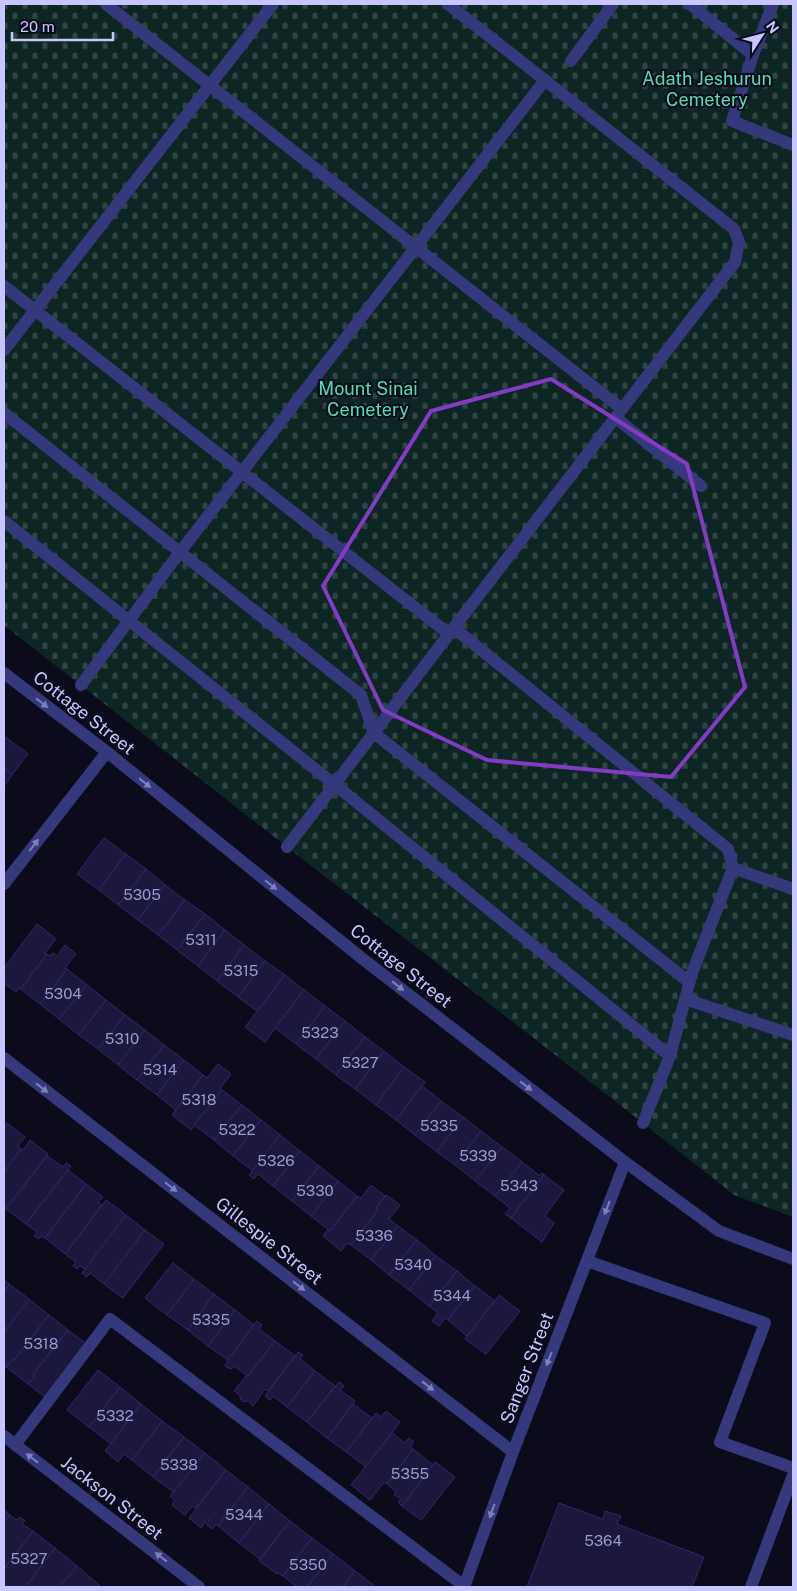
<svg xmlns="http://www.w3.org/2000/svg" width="797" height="1591" font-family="'Public Sans',sans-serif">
<defs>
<pattern id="cemetery-stones" width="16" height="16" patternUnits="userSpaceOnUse" patternTransform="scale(1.25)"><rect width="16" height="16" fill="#0e2623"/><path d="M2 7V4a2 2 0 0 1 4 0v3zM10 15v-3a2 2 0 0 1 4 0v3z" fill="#304444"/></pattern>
</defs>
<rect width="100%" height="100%" fill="#0c0b1c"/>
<polygon fill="url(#cemetery-stones)" points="4,4 793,4 793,1217 734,1195 643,1123 287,847 4,625"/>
<g fill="#1b173d" stroke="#2f286a">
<polygon points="4,736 28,754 12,775 4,768"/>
<polygon points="4,768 12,775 4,786"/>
<polygon points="104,838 126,854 99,890 77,874"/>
<polygon points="126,854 146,869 118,905 99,890"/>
<polygon points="146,869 165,885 138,920 118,905"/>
<polygon points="165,885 185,900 158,935 138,920"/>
<polygon points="185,900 205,914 177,950 158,935"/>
<polygon points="205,914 225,930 198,966 177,950"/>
<polygon points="37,924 56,939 45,953 47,954 21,989 19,988 16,992 4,983 4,968"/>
<polygon points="225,930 244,945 217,981 198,966"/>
<polygon points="65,945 76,954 65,968 67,969 40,1004 21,989 47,954 50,956 53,953 57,956"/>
<polygon points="244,945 265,961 238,997 217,981"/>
<polygon points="265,961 285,975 257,1011 238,997"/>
<polygon points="67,969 87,985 59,1019 40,1004"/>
<polygon points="285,975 304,990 265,1042 245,1027"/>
<polygon points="87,985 106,1000 79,1035 59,1019"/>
<polygon points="304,990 325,1006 296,1044 275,1028"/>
<polygon points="106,1000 125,1015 98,1049 79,1035"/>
<polygon points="325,1006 345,1021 316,1059 296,1044"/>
<polygon points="125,1015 145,1030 118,1065 98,1049"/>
<polygon points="345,1021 365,1037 336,1075 316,1059"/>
<polygon points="145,1030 164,1045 137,1080 118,1065"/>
<polygon points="365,1037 384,1051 355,1089 336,1075"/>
<polygon points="164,1045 184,1060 157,1095 137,1080"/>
<polygon points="384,1051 404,1067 376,1105 355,1089"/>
<polygon points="184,1060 203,1075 176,1110 157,1095"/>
<polygon points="218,1064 231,1074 220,1089 222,1090 191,1130 172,1115 203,1075 207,1078"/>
<polygon points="404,1067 425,1082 396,1120 376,1105"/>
<polygon points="422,1086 441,1101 415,1135 396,1120"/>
<polygon points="222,1090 242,1105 214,1140 194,1125"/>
<polygon points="441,1101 463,1117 437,1152 415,1135"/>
<polygon points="242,1105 261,1120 233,1156 214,1140"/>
<polygon points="463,1117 481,1131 455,1165 437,1152"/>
<polygon points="261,1120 280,1135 253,1171 233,1156"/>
<polygon points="7,1123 25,1137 18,1146 21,1149 4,1172 4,1128"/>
<polygon points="481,1131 502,1147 475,1181 455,1165"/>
<polygon points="280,1135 300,1151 273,1186 258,1174 254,1179 249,1175"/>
<polygon points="30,1140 48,1154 6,1209 4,1207 4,1172 21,1149 23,1150"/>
<polygon points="502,1147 522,1162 495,1196 475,1181"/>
<polygon points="300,1151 319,1166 292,1201 273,1186"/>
<polygon points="47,1156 63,1167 66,1163 71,1166 26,1224 6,1209"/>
<polygon points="522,1162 540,1176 542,1173 544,1175 511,1218 505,1214 510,1208 495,1196"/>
<polygon points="319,1166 338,1181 311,1216 292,1201"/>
<polygon points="68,1170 86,1184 45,1238 41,1236 39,1239 34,1236 37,1232 26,1224"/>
<polygon points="544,1175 564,1190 545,1216 554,1223 542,1242 511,1218"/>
<polygon points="338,1181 357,1196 330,1231 311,1216"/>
<polygon points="86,1184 103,1197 98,1202 102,1205 65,1254 45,1238"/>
<polygon points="371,1185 385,1196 376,1208 378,1210 351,1245 347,1243 341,1251 323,1236 328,1229 330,1231 357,1196 361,1198"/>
<polygon points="386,1195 400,1205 389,1219 398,1226 371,1260 351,1245 378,1210 376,1208"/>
<polygon points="106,1200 126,1215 85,1269 80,1266 77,1269 73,1266 76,1262 65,1254"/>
<polygon points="126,1215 145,1230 104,1284 90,1273 87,1277 82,1273"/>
<polygon points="398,1226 417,1240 389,1275 371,1260"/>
<polygon points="145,1230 164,1244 123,1298 104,1284"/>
<polygon points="417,1240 436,1256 409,1290 389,1275"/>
<polygon points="436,1256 457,1271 429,1306 409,1290"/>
<polygon points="173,1263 194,1279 167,1315 145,1298"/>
<polygon points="457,1271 475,1286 448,1320 445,1318 439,1326 432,1321 438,1313 429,1306"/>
<polygon points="194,1279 214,1294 188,1330 167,1315"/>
<polygon points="4,1280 9,1284 4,1292"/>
<polygon points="9,1284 29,1299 4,1332 4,1292"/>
<polygon points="475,1286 495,1301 467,1336 448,1320"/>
<polygon points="214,1294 235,1310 208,1346 188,1330"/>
<polygon points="499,1295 520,1311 486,1354 465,1339"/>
<polygon points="29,1299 49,1315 14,1360 13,1359 6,1367 4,1366 4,1332"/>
<polygon points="235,1310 254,1325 228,1360 208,1346"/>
<polygon points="49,1315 68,1330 33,1374 35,1376 28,1384 6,1367 13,1359 14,1360"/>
<polygon points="257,1321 262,1325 259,1329 275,1341 248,1376 234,1366 231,1369 225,1366 228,1360"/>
<polygon points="68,1330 88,1345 45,1397 28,1384 35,1376 33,1374"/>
<polygon points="275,1341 295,1356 268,1391 265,1389 253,1406 248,1401 244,1402 240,1399 240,1395 234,1391 247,1375 248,1376"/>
<polygon points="298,1352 303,1355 300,1359 315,1371 287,1407 273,1396 270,1400 265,1396"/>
<polygon points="98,1370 120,1387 89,1427 67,1410"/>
<polygon points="315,1371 335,1386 307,1422 287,1407"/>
<polygon points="339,1382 344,1386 340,1390 355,1401 327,1438 307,1422"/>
<polygon points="120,1387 141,1404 111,1444 89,1427"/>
<polygon points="141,1404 162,1421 132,1460 124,1454 118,1462 105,1451"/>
<polygon points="353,1404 372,1418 346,1452 327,1438"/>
<polygon points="386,1411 400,1422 366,1467 346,1452 376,1413 381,1417"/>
<polygon points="162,1421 184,1437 153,1477 132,1460"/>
<polygon points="392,1433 405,1443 409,1438 414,1442 410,1447 413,1449 387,1484 384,1482 370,1500 351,1485"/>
<polygon points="184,1437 205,1453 175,1493 153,1477"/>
<polygon points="413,1449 433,1465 402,1506 398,1502 401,1499 394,1495 396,1492 387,1484"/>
<polygon points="205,1453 226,1470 196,1508 192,1506 185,1515 172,1505 175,1500 170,1496"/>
<polygon points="435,1462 455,1477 421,1520 402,1506"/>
<polygon points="226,1470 248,1487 218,1526 216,1524 212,1529 206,1524 209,1520 208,1518 201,1528 189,1518"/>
<polygon points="248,1487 269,1504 239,1543 218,1526"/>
<polygon points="559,1503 603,1519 605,1511 621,1516 617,1524 704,1557 692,1587 527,1587"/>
<polygon points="269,1504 290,1521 260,1559 239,1543"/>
<polygon points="4,1510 10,1515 4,1523"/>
<polygon points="10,1515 17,1520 20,1517 25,1521 22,1524 33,1531 4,1569 4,1523"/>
<polygon points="290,1521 312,1538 283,1576 278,1573 277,1574 259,1561"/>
<polygon points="33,1531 55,1548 25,1587 7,1587 8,1586 4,1583 4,1569"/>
<polygon points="312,1538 333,1554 307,1587 297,1587 283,1576"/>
<polygon points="55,1548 77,1566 60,1587 25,1587"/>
<polygon points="333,1554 355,1571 343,1587 307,1587"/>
<polygon points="77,1566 99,1585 97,1587 60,1587"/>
<polygon points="355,1571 376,1587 343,1587"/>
</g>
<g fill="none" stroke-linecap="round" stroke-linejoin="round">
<g stroke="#35397c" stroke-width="12">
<polyline points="106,4 622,409"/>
<polyline points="690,4 753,55"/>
<polyline points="773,4 753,55 732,121 793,145"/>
<polyline points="571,61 613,4"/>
<polyline points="4,286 449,634"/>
<polyline points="4,350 273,4"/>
<polyline points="4,413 361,695 374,733 689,982"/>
<polyline points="616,418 701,486"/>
<polyline points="4,521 334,784 670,1056 692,973 733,868"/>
<polyline points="454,628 728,849 733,868 793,889"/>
<polyline points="4,673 107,752 359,956 625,1162 719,1231 793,1259"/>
<polyline points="81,685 180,552 545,80"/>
<polyline points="287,847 449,634 735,262 739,242 734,229 448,4"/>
<polyline points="4,884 107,752"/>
<polyline points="685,999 793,1035"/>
<polyline points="4,1058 513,1452"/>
<polyline points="643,1123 670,1056"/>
<polyline points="587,1261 765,1323 720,1442 793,1468"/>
<polyline points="4,1436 199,1587"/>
<polyline points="15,1445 110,1319 464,1586"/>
<polyline points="464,1587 513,1452 625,1162"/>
<polyline points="751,1587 793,1475"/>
</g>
</g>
<defs><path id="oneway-solid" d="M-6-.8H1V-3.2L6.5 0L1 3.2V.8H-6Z" transform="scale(1.25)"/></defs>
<g fill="#7e80be">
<use href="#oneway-solid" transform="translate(42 703) rotate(38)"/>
<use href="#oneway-solid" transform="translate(145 783) rotate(39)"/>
<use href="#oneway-solid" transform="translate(34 845) rotate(-52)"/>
<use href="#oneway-solid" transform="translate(271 885) rotate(39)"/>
<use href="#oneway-solid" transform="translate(398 986) rotate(38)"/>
<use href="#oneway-solid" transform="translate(526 1086) rotate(38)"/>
<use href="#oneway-solid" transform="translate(42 1088) rotate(38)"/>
<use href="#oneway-solid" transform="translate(171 1187) rotate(38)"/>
<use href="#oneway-solid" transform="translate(607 1208) rotate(111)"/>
<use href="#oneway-solid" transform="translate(299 1286) rotate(38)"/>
<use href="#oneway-solid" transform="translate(549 1359) rotate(111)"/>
<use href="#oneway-solid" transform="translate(428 1386) rotate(38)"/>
<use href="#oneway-solid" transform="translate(32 1458) rotate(-142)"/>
<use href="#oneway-solid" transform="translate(492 1511) rotate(110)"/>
<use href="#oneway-solid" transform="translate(161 1557) rotate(-142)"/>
</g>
<path fill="none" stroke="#833bc5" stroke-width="4" stroke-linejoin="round" d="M 551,379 L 687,464 L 745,687 L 671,777 L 487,760 L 383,710 L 323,586 L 431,411 Z"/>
<g text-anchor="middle" stroke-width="4.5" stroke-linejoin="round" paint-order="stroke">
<g font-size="15" fill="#9c9ace">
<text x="142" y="900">5305</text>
<text x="201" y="945">5311</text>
<text x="241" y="976">5315</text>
<text x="63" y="999">5304</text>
<text x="320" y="1038">5323</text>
<text x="122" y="1044">5310</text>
<text x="360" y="1068">5327</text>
<text x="160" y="1075">5314</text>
<text x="199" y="1105">5318</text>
<text x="439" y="1131">5335</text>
<text x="237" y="1135">5322</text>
<text x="478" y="1161">5339</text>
<text x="276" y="1166">5326</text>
<text x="519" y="1191">5343</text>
<text x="315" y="1196">5330</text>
<text x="374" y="1241">5336</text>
<text x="413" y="1270">5340</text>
<text x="452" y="1301">5344</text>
<text x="211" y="1325">5335</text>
<text x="41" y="1349">5318</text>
<text x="115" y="1421">5332</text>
<text x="179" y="1470">5338</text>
<text x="410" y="1479">5355</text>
<text x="244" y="1520">5344</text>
<text x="603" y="1546">5364</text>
<text x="29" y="1564">5327</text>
<text x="308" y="1570">5350</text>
</g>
<g font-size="18" fill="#52dfae" stroke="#0c0b1c">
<text x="707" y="85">Adath Jeshurun<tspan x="707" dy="21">Cemetery</tspan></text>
<text x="368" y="395">Mount Sinai<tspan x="368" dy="21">Cemetery</tspan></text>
</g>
<g font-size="18" fill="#c7c6ff" stroke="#0c0b1c">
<text transform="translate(84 713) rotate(38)" y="6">Cottage Street</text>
<text transform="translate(401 966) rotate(38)" y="6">Cottage Street</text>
<text transform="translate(269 1241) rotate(38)" y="6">Gillespie Street</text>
<text transform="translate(527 1368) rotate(-69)" y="6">Sanger Street</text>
<text transform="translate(112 1498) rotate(38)" y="6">Jackson Street</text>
</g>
</g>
<rect width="797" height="1591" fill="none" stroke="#c7c6ff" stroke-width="10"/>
<g transform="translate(762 35) rotate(54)" stroke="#0c0b1c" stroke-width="4" paint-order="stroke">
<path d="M0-4L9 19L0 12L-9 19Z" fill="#c7c6ff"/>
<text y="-8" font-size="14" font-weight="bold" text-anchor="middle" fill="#c7c6ff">N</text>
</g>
<path d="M12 32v8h101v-8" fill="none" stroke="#c7c6ff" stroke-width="2.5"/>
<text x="20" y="32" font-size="15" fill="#c7c6ff" stroke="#0c0b1c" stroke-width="4" paint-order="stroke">20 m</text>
</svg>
